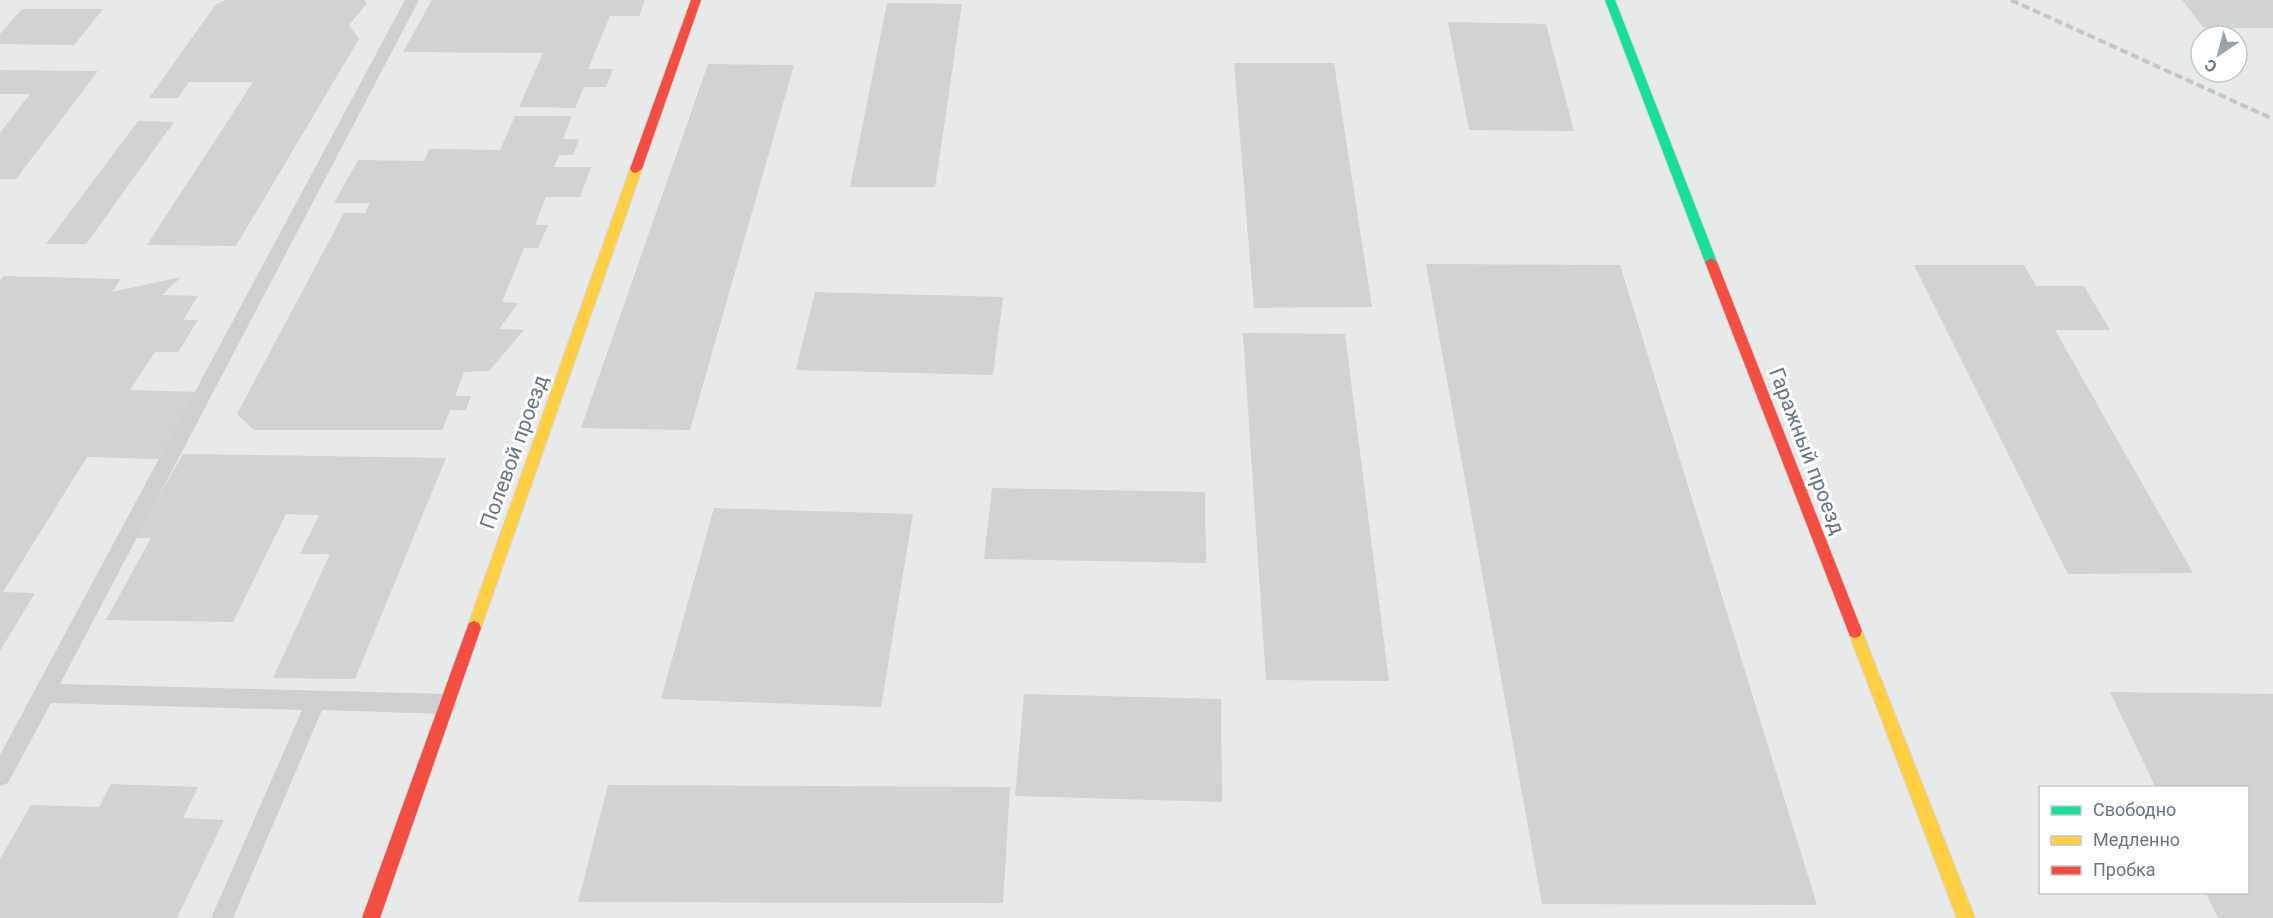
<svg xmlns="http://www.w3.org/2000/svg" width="2273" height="918" font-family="Roboto,sans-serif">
<rect width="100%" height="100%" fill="#f9f9f9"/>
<path fill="#e8e9e9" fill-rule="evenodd" d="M 0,0 L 2273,0 L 2273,918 L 0,918 ZM 2201,36 L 2237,36 L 2237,72 L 2201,72 ZM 2040,788 L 2248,788 L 2248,892 L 2040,892 Z"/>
<g fill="#d0d2d3">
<polygon points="226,0 364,0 367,3 349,25 359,39 236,246 147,245 253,82 189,82 178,98 149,98 216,4"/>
<polygon points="432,0 645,0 639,16 610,16 588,69 613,69 606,87 584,87 575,108 519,107 543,53 403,52"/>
<polygon points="2182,0 2273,0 2273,28 2204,28"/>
<polygon points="887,3 962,4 935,187 850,187"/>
<polygon points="22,9 103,9 74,45 0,44 0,34"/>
<polygon points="1448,22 1546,24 1574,131 1469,130"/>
<polygon points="1234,63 1334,63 1372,307 1254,308"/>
<polygon points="708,64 794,65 690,430 581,428"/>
<polygon points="0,70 98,71 16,179 0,179 0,133 30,94 0,94"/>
<polygon points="515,116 572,116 563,139 579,139 573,155 559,155 554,167 591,167 580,197 546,197 535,225 548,225 538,248 524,248 502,302 518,303 499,329 524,330 489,371 464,372 455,396 471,396 466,410 450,410 442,430 254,430 237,414 344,213 365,213 370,203 334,203 358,160 424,161 429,149 500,150"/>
<polygon points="138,121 174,122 86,244 46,244"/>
<polygon points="1426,264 1620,265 1817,905 1542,904"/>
<polygon points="1914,265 2024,265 2036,286 2084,286 2110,330 2055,330 2193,573 2068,574"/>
<polygon points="3,276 121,279 112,292 181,277 162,295 198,296 183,320 198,320 178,352 155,352 130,390 199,392 160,459 87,457 3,592 35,593 0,651 0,281"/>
<polygon points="815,292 1003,297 993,375 796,370"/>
<polygon points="1243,333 1345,334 1389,681 1266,680"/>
<polygon points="183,454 446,458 355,679 273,678 330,554 300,554 319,515 286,514 233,622 106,620 151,538 135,538"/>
<polygon points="992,488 1205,492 1206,563 984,559"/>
<polygon points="714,508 913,514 881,707 661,699"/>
<polygon points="2110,692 2273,694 2273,918 2218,918 2205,892 2248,892 2248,788 2156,788"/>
<polygon points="1024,694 1221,699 1222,802 1015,796"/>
<polygon points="111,784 198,787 183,818 224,820 177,918 0,918 0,859 31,805 99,807"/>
<polygon points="608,785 1010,787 1003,903 578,902"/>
</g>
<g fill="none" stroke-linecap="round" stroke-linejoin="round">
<g stroke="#d5d6d7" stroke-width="2">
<polygon id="fast" points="1605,0 1615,0 1717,262 1715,265 1707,265 1705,262"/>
</g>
<g stroke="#d5d6d7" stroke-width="2">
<g id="slow">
<polygon points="636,165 642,169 481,628 479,633 474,635 469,633 467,628 630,169"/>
<polygon points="1855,624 1860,626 1862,631 1975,918 1957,918 1848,631 1850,626"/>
</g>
</g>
<g stroke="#d5d6d7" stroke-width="2">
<g id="jam">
<polygon points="691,0 701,0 642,169 636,173 632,172 630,169"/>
<polygon points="1711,258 1717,262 1862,631 1860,636 1855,638 1850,636 1848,631 1705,262"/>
<polygon points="474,621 479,623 481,628 380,918 362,918 467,628 469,623"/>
</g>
</g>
<polygon fill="#cecfd0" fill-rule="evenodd" points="405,0 419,0 60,684 447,694 454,697 457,704 454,711 447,714 322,710 233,918 211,918 302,710 51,703 8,783 0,786 0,755"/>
<use href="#fast" fill="#16e098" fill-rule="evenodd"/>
<use href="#slow" fill="#ffcf43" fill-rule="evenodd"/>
<use href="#jam" fill="#f24e42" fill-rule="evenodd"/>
<polyline stroke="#c3c5c6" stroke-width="4" stroke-dasharray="8 4" stroke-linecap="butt" points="2011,0 2273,119"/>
</g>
<g text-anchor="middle" stroke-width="6" stroke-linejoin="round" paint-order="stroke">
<g font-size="21" fill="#657683" stroke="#fff">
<text transform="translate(1807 451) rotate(69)" y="7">Гаражный проезд</text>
<text transform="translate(514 452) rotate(-70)" y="7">Полевой проезд</text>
</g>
</g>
<rect x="2039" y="786" width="210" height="108" fill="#ffffff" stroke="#c1c8cd" stroke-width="1.5"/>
<rect x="2051" y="806" width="30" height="9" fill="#16e098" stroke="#c1c8cd" stroke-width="1.5"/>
<text x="2093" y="816" font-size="18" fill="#657683">Свободно</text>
<rect x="2051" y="836" width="30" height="9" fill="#ffcf43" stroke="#c1c8cd" stroke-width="1.5"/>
<text x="2093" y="846" font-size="18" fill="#657683">Медленно</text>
<rect x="2051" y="866" width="30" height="9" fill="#f24e42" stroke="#c1c8cd" stroke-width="1.5"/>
<text x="2093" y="876" font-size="18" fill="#657683">Пробка</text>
<g transform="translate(2219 54) rotate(215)"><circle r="28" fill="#ffffff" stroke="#c1c8cd" stroke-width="1.5"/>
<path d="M0-4.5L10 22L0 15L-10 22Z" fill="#99a4ac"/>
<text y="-9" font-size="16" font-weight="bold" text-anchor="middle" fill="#657683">С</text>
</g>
</svg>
